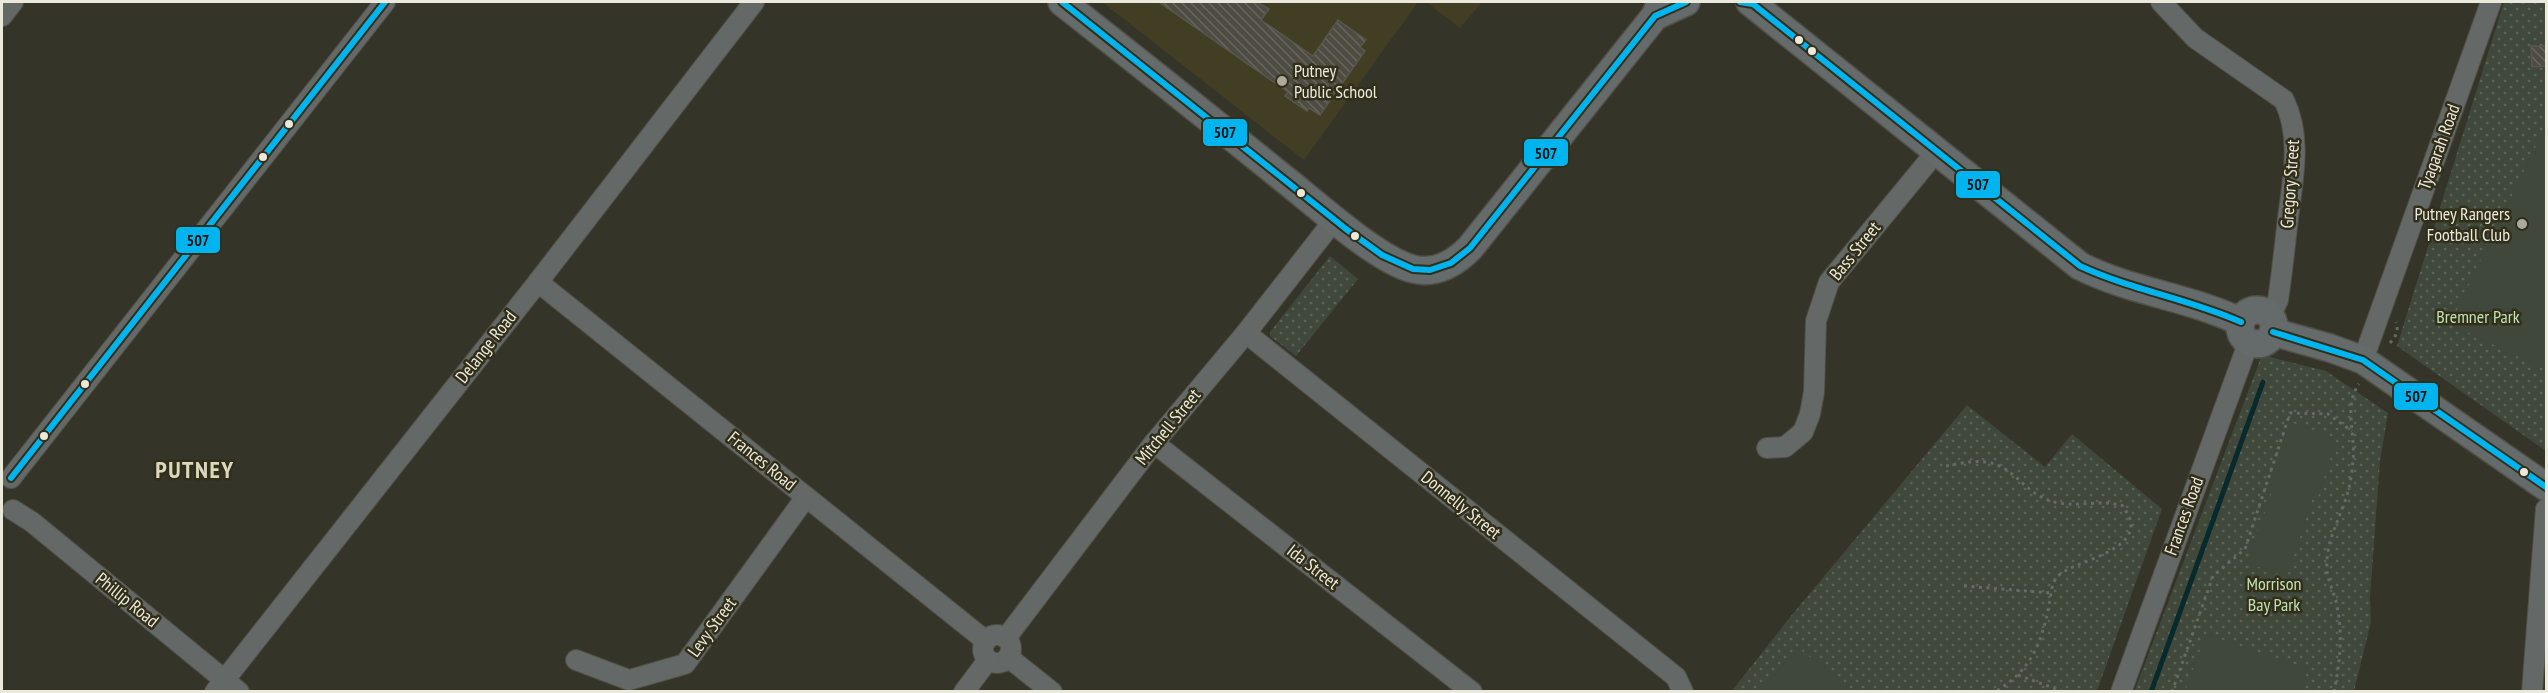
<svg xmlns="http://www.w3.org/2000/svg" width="2548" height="693" font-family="'PT Sans Narrow',sans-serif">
<defs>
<pattern id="park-dots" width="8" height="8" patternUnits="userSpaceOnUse" patternTransform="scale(1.5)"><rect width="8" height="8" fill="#3f483a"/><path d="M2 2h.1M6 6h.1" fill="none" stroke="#5b6256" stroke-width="1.8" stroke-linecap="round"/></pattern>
<pattern id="building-back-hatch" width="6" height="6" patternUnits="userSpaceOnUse" patternTransform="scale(1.5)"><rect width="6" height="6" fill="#4d4b42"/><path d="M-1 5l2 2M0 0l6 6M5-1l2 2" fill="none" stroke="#67655d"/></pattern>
</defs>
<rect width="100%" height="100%" fill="#353429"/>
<g fill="#423e24">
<polygon points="1102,2 1418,2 1304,160"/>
<polygon points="1426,2 1482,2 1460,28"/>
</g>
<g fill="url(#park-dots)">
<polygon points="2504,2 2546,2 2546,451 2397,346"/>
<polygon points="1330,256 1358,279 1296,356 1270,336 1270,332"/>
<polygon points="2262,355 2326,371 2388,413 2380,461 2370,598 2371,622 2354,691 2134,692"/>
<polygon points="1967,405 2045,467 2072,434 2162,509 2097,691 1731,692 1791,616"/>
</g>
<g fill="#3f483a">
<polygon points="2546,125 2546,370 2450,324"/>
<polygon points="2290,422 2337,438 2317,500 2290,491 2312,500 2287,577 2247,563 2274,486 2269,484"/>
<polygon points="2206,634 2308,670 2300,691 2185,691"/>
<polygon points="1797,647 1854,691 1762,691"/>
</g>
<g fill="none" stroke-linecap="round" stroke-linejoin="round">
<polyline stroke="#082a2c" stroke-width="5" points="2151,692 2263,382"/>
</g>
<g fill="url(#building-back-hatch)" stroke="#58574e" stroke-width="1.5">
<polygon points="1159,2 1257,2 1269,9 1261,20 1313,56 1338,20 1366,40 1360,47 1365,51 1320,115 1309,108 1307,111 1285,96 1288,92"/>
<polygon points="2531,46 2547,46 2547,66 2532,67"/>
</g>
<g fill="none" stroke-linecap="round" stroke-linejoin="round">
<g stroke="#515046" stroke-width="22">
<g id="street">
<path d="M 2161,2 L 2195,38 L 2284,100 C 2302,137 2293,178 2288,218 C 2285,245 2282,273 2278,300 L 2270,317"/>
<polyline points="2,16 13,2"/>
<polyline points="538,282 986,641"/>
<polyline points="1246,333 1676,677 1683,692"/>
<polyline points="2363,360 2491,2"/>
<polyline points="1154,443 1472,692"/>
<polyline points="1767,448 1785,447 1803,432 1810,414 1814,392 1816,321 1829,282 1936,152"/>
<polyline points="11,478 385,2"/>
<polyline points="13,510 32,522 239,692"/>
<circle cx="997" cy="649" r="14"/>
<polyline points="1006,638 1154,443 1246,333 1335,219"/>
<polyline points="1008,657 1052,692"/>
<polyline points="576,660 629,680 685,664 806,497"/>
<polyline points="215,692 538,282 754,2"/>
<polyline points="964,692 988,660"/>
<polyline points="2121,692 2249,341"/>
<polyline points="2532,692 2546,509"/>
</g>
</g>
<g stroke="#515046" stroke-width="30">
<g id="secondary">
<path d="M 1062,2 C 1136,60 1210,119 1283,178 C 1315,203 1377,260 1413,269 C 1436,275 1455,263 1470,248 L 1655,16 L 1661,2"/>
<path d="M 1750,2 L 2080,266 C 2131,292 2190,297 2241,322"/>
<polyline points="1655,16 1686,2"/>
<circle cx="2257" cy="327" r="17"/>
<polyline points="2273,332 2330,348 2363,360 2546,487"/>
</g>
</g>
<g stroke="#666965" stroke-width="3" stroke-dasharray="3 4.5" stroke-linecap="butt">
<path d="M 2390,343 C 2396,336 2399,331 2396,322"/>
<path d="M 1946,466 C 1963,463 1980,458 1997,465 C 2020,474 2029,498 2059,503 C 2081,507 2102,499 2123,506 C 2126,511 2130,517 2131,523 C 2133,553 2075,561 2059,575 C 2051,582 2051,595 2049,605 C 2041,645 2031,670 1995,692"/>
<polyline points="1964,586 2051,593"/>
<polyline points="2018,675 2064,692"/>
<polyline points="2172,692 2213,576 2245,549 2290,413 2328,414 2352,431"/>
<path d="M 2334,692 C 2340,661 2343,636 2337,606 C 2335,594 2328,582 2327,571 C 2325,544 2337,525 2345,501 C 2350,488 2352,473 2353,460 C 2356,436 2343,406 2359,384"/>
</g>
<use href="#street" stroke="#646866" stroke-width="20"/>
<use href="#secondary" stroke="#656a6a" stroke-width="27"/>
<g stroke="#312e19" stroke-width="10">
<g id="bus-1">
<polyline points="1062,2 1346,229 1382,255 1413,269 1430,270 1451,263 1470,248 1655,16 1686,2"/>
<path d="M 1740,2 L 1753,4 L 2080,266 C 2132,290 2189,299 2241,322"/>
<polyline points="2273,332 2363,360 2546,487"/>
<polyline points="11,478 385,2"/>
</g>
</g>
<use href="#bus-1" stroke="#00b5ef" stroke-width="6"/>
</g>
<g fill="#ebe9dc" stroke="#312e19" stroke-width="2">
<circle cx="1799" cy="40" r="5"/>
<circle cx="1812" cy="51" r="5"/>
<circle cx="289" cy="124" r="5"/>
<circle cx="263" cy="157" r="5"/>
<circle cx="1301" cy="193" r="5"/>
<circle cx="1355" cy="236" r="5"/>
<circle cx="85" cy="384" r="5"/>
<circle cx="44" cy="436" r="5"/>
<circle cx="2524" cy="472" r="5"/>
</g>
<g fill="#abaa9d" stroke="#312e19" stroke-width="2">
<circle cx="1282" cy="81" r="6"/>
<circle cx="2522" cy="224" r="6"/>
</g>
<g text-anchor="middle" stroke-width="5" stroke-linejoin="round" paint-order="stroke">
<g font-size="18" fill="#ebe9dc" stroke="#312e19" text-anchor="start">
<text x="1294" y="77">Putney<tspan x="1294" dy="21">Public School</tspan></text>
<text x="2510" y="220" text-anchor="end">Putney Rangers<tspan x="2510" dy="21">Football Club</tspan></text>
</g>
<g font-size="18" fill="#ebe9dc" stroke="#312e19">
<text transform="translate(2439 147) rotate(-70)" y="6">Tyagarah Road</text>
<text transform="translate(2290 184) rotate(-86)" y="6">Gregory Street</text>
<text transform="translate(1855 251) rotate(-51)" y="6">Bass Street</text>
<text transform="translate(486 347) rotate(-52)" y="6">Delange Road</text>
<text transform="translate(1168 427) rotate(-51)" y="6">Mitchell Street</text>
<text transform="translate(762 461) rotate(39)" y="6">Frances Road</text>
<text transform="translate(1461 505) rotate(39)" y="6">Donnelly Street</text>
<text transform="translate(2184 516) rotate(-70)" y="6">Frances Road</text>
<text transform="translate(1313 567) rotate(38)" y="6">Ida Street</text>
<text transform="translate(127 600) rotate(39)" y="6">Phillip Road</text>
<text transform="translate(712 627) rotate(-54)" y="6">Levy Street</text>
</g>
<g font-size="18" fill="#c0e0b2" stroke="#312e19">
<text x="2478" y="323">Bremner Park</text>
<text x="2274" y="590">Morrison<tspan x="2274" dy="21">Bay Park</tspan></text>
</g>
<g font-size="24" font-weight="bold" letter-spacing="1.5" fill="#dcd8be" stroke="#312e19">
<text x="195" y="478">PUTNEY</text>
</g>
</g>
<g stroke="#312e19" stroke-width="2">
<rect x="1202" y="118" width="46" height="29" rx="6" fill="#00b5ef"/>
<rect x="1523" y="138" width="46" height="29" rx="6" fill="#00b5ef"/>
<rect x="1955" y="170" width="46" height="29" rx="6" fill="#00b5ef"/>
<rect x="175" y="226" width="46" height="28" rx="6" fill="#00b5ef"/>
<rect x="2393" y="382" width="46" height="29" rx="6" fill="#00b5ef"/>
</g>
<g font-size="16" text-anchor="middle" font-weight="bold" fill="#111">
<text x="1225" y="138">507</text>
<text x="1546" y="159">507</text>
<text x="1978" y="190">507</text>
<text x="198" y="246">507</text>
<text x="2416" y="402">507</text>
</g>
<rect width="2548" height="693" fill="none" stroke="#ebe9dc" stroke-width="6"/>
</svg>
